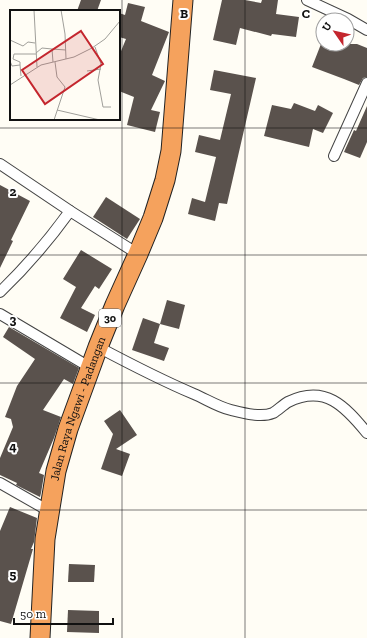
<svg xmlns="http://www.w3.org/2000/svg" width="367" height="638" font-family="'Zilla Slab',serif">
<rect width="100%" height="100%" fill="#fffdf5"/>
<g fill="#5a524d">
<polygon points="81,0 101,0 97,11 77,11"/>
<polygon points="222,0 245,0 261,3 262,0 278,0 276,14 299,17 296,37 272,34 271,36 240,28 236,45 213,40"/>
<polygon points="128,3 145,7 141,21 169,32 152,75 165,81 151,110 160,112 155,132 127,125 134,97 119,91 119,56 126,39 119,37 119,13 125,15"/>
<polygon points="321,44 357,44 367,48 367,77 363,78 359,85 344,79 312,67"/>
<polygon points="214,70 256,78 227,204 219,203 215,221 188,214 192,198 205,202 216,157 195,152 199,135 220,140 231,94 210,90"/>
<polygon points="294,103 315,111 318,105 333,113 323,133 313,129 309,147 264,136 272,105 291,109"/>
<polygon points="367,106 367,142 360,158 344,152 354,130 356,131"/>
<polygon points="0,185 30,201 11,240 13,241 0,268"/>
<polygon points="106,197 140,219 127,239 93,217"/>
<polygon points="81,250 112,269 99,289 95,286 81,308 95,315 87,332 60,318 76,287 63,279"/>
<polygon points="167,300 185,305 179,329 160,324"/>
<polygon points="143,318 160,324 154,343 169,348 164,361 132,350"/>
<polygon points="9,327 79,368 73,384 64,379 43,410 61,417 54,438 39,473 44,475 41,493 40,497 16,485 17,483 0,475 0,458 13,427 11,419 5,417 17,386 35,359 3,337"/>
<polygon points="120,410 137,435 116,449 130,454 122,476 101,469 113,434 104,421"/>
<polygon points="10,507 37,518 34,542 31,549 33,549 11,624 0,621 0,531"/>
<polygon points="69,564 95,565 94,582 68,582"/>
<polygon points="68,610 99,611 99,633 67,632"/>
</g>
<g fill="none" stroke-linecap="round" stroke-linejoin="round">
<g stroke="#444" stroke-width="12">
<g id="street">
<polyline points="307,0 348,19 367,30"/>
<polyline points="334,156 367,83"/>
<polyline points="0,164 70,211 138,254"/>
<path d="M 0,292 C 26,267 49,240 70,211"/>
<polyline points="0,314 91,368"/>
<path d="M 98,347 C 130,364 161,380 194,394 C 206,399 218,407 231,410 C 243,413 261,418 273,413 C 278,410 283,405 288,402 C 325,384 345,406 367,433"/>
<polyline points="0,483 49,511"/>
</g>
</g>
<g stroke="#222" stroke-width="21">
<g id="highway">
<path id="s1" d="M 40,638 L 45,539 L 56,471 L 68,429 L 98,347 L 115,305 L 138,254 L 153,218 L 165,180 L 171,151 L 183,0"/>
</g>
</g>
<use href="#street" stroke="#fff" stroke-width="10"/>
<use href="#highway" stroke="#f5a25d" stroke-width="19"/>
</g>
<path fill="none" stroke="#111" stroke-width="1" stroke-opacity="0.55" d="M 122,0 L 122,638M 245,0 L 245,638M 0,128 L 367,128M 0,255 L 367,255M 0,383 L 367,383M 0,510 L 367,510"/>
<g text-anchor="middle" stroke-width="4" stroke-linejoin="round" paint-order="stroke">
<rect fill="#fff" stroke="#585858" stroke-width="1" x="99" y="309" width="22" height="18" rx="3"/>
<g font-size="11" font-weight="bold" fill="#111">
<text x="110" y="322">30</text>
</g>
<g font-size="12" fill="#111" stroke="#fff">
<text dy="4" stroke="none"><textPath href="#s1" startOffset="234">Jalan Raya Ngawi - Padangan</textPath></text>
</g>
</g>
<g transform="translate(10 10)">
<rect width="110" height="110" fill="#fffdf5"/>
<path fill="none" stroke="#a09f9a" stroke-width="1" d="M 24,0 L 27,57M 51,0 L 55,24 L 56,49M 0,30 L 13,36 L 18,32 L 25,33M 85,37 L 91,54 L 88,70 L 93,97 L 101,97M 26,43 L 32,38 L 42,39M 0,51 L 2,56 L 10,55 L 11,66M 43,52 L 42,39 L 56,40M 10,55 L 10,52 L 3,49 L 4,44 L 26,44M 77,61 L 91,59M 0,75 L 31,55 L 64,47 L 82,38 L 95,29 L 110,11M 47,100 L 90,110M 44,110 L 55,77 L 47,67 L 45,52"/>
<path fill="#c4262e" fill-opacity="0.15" stroke="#c4262e" stroke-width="2" d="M 71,21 L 93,54 L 35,94 L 12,60 Z"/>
<rect width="110" height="110" fill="none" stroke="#111" stroke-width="2"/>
</g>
<g font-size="13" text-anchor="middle" font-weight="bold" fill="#111" stroke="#fff" stroke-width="4" stroke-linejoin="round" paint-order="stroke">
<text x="184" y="18">B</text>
<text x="306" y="18">C</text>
<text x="13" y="196">2</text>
<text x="13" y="324">3</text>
<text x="13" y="451">4</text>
<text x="13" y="579">5</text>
</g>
<g transform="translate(335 32) rotate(304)"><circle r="19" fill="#ffffff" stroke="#a0a0a0"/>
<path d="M0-3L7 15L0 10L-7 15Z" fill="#c4262e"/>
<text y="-6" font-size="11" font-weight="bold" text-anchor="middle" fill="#111111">U</text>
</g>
<path d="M14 618v6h99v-6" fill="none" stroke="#111111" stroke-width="2"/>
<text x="20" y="618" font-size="12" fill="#111111" stroke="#ffffff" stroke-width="3" paint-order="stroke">50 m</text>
</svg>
